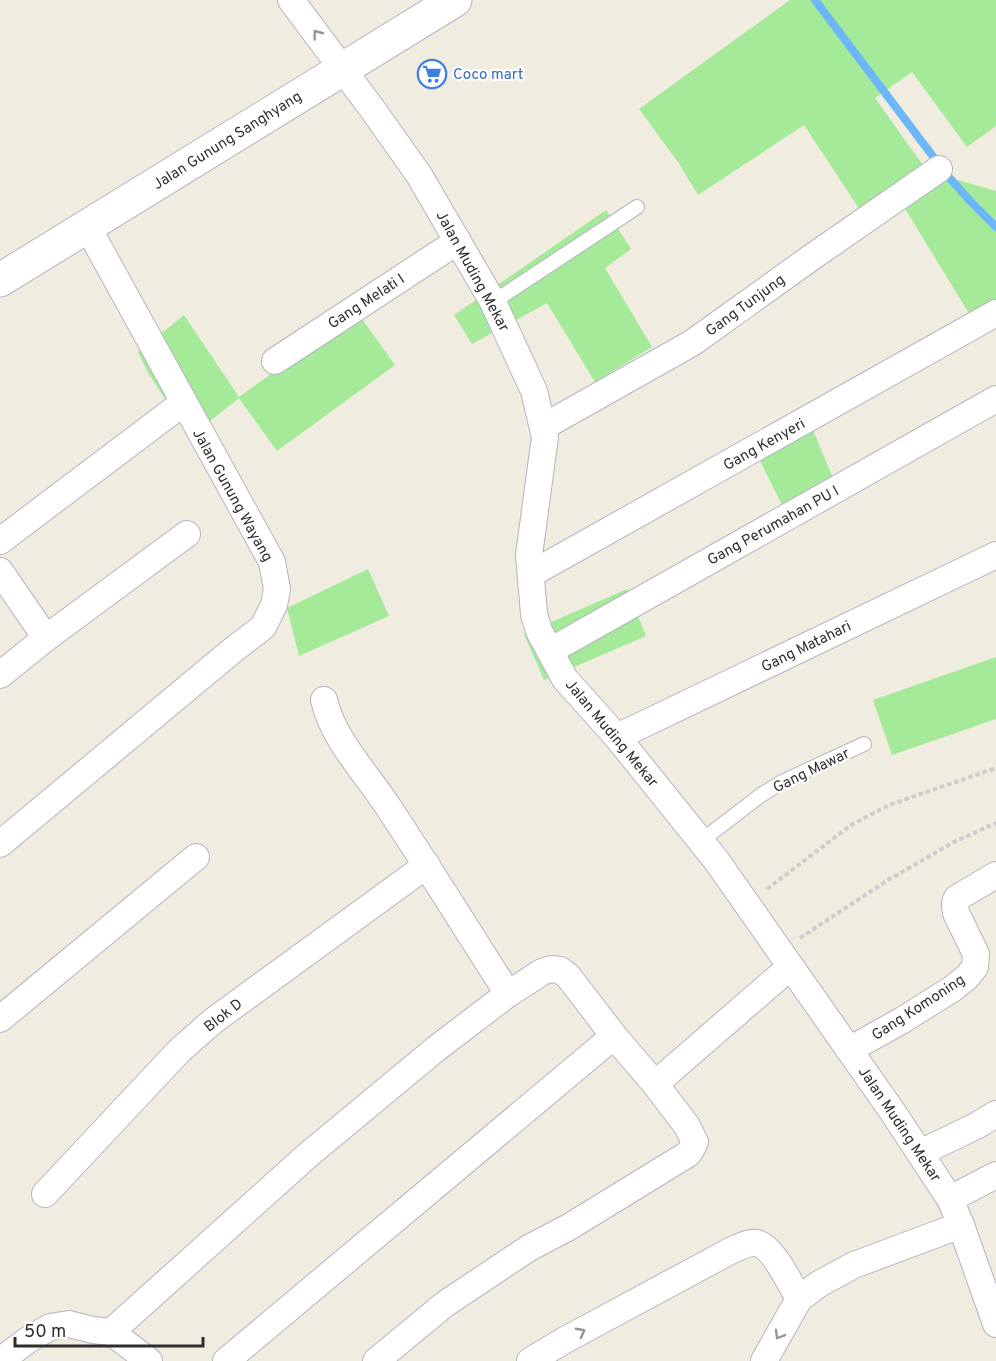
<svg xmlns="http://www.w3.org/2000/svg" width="996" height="1361" font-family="Overpass,sans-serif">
<rect width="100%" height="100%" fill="#f0ece0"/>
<g fill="#a4ea99">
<polygon points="790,0 996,0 996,126 967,147 912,72 875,98 927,171 996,191 996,300 970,315 896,194 864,216 804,125 698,195 678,162 639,109"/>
<polygon points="606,210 631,249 605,268 652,347 595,382 547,303 472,344 454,315"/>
<polygon points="357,312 395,365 277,451 239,398 190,437 148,373 138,352 184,315 239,397"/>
<polygon points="808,418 840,495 786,513 757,455"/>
<polygon points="368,569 389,616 299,656 287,608"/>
<polygon points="627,589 646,636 544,680 524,634"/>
<polygon points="996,657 996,719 892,755 873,700"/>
</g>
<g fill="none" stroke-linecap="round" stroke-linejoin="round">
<polyline stroke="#6cb7f8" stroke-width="8" points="815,0 947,175 971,202 996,227"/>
<g stroke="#b4b3c2" stroke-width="16">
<g id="service">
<polyline points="493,302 637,207"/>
<polyline points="701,841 761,795 782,782 864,744"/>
</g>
</g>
<g stroke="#b4b3c2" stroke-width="28">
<g id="minor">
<polyline points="291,0 373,110 419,175 493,302 534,391 545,437 529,555 534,614 539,631 565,679 617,737 716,860 892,1111 950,1199 961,1225 996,1324"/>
<polyline points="275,361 458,241"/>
<polyline points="543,427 692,343 812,257 939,169"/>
<polyline points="0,541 183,403"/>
<polyline points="0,571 46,638 187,534"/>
<polyline points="531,574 996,313"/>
<polyline points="550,651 996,399"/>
<polyline points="0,675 46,638"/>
<path d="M 324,700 C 333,739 365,772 387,805 C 428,867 468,931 508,994"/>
<polyline points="617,737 996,555"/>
<polyline points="0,844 233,650 263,627 274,605 277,589 272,562 87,226"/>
<polyline points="0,1019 196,857"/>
<path d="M 849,1050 L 901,1021 L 952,989 L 967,977 L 975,967 L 976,954 L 956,913 C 955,908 954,903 957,898 L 996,875"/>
<polyline points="655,1084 790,967"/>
<polyline points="920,1153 976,1126 996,1114"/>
<polyline points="45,1194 179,1051 213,1021 427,865"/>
<polyline points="950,1199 996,1175"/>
<polyline points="799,1299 819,1284 854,1265 961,1225"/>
<polyline points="111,1332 308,1155 437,1048 508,994 542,972 551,969 560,970 568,976 614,1036 655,1084 687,1126 695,1142 692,1148 688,1154 569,1227 529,1248 445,1304 376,1361"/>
<polyline points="0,1361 28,1340 50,1327 69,1324 93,1330 111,1332 149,1361"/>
<polyline points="226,1361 614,1036"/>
<path d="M 530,1361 L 565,1340 L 732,1250 C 740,1247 748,1242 756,1243 C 772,1245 791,1285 799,1299 L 764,1361"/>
</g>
</g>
<g stroke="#b4b3c2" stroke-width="35">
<polyline id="secondary" points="0,280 455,0"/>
</g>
<g stroke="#cdcdcd" stroke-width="4" stroke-dasharray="4.5 3" stroke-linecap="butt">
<polyline points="767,889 851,825 889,805 996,768"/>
<polyline points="800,938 888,880 954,842 996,823"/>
</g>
<use href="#service" stroke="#fff" stroke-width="14"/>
<use href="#minor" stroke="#fff" stroke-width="26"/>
<use href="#secondary" stroke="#fff" stroke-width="33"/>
</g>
<defs><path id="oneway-chevron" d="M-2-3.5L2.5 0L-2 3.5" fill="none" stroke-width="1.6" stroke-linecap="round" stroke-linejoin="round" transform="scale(1.5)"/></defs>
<g stroke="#969696">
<use href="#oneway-chevron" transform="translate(317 34) rotate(-127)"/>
<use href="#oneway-chevron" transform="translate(581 1332) rotate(-28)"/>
<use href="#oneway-chevron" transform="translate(779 1335) rotate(120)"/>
</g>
<defs>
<g id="supermarket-ring" transform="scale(1.5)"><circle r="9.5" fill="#fff" stroke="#3f7fe0" stroke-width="1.5"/><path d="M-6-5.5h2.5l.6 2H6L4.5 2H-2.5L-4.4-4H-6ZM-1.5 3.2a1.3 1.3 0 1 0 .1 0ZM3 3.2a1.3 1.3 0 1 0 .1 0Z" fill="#3f7fe0"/></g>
</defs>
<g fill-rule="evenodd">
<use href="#supermarket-ring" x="432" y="74"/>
</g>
<g text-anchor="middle" stroke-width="4.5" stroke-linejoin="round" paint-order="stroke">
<g font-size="15" fill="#366cbe" stroke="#fff" text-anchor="start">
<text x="453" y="79">Coco mart</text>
</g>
<g font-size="15" fill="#2e2e2e" stroke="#fff">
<text transform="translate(227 140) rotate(-32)" y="5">Jalan Gunung Sanghyang</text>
<text transform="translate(473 271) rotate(61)" y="5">Jalan Muding Mekar</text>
<text transform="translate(366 301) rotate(-33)" y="5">Gang Melati I</text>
<text transform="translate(745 305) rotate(-36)" y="5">Gang Tunjung</text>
<text transform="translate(764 444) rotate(-29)" y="5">Gang Kenyeri</text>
<text transform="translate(233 495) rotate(61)" y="5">Jalan Gunung Wayang</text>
<text transform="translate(773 525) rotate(-29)" y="5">Gang Perumahan PU I</text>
<text transform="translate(806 646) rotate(-26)" y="5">Gang Matahari</text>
<text transform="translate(612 733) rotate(50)" y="5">Jalan Muding Mekar</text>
<text transform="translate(811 770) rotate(-26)" y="5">Gang Mawar</text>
<text transform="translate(918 1007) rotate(-33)" y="5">Gang Komoning</text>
<text transform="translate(223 1015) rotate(-38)" y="5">Blok D</text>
<text transform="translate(900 1124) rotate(56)" y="5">Jalan Muding Mekar</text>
</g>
</g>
<path d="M15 1337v9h188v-9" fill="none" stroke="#2e2e2e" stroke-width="3"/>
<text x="24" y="1337" font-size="18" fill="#2e2e2e" stroke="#ffffff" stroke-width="4.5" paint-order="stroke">50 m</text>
</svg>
